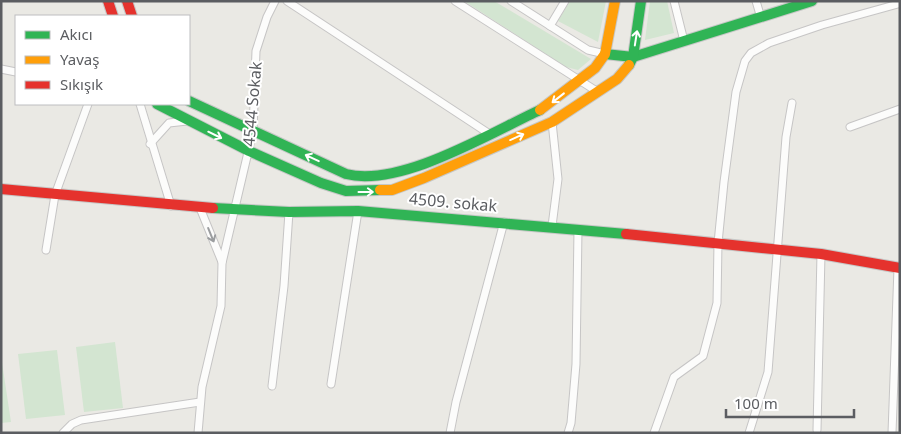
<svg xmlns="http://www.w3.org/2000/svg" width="901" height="434" font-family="'Noto Sans',sans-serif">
<rect width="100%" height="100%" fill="#eae9e4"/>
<g fill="#d3e5d1">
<polygon points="464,1 494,1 591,59 578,70 566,67"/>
<polygon points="570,1 606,1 598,42 558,21"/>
<polygon points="650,1 667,1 674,33 645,40"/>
<polygon points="115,342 123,408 84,412 76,347"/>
<polygon points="57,350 65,415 26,419 18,354"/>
<polygon points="1,356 11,422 1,423"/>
</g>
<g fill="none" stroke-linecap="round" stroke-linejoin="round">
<g stroke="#c6c5c5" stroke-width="9">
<g id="street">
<polyline points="287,1 488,133"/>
<polyline points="455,1 598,92"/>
<polyline points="511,1 588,50 605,54"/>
<polyline points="674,1 684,41"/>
<polyline points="756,1 761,18"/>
<polyline points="550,26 565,1"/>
<polyline points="1,69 16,72"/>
<polyline points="140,104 171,206"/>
<polyline points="552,122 558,179 552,226"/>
<polyline points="850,127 900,109"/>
<polyline points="150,144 169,123 187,121"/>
<polyline points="200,208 222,262"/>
<polyline points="46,250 55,195 88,104"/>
<polyline points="331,384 358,211"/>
<polyline points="272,386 284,286 289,212"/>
<polyline points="817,430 821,254"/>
<polyline points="63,433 72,424 81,420 200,402"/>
<polyline points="198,433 202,387 221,306 222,263 253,131 256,51 267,17 275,1"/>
<polyline points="450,433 456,402 504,222"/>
<polyline points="568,433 571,423 576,364 578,230"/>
<polyline points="654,433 674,377 703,356 717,303 718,243 724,182 736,92 745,61 751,53 769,43 822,25 898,4"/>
<polyline points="749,433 768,372 786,137 792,103"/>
<polyline points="892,433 898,268"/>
</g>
</g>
<g stroke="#c6c7c6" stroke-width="12">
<g id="fast">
<polyline points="605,54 633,57 812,1"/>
<polyline points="629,65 633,57 641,1"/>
<path d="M 189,101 L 346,174 C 400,188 490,133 540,110"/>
<polyline points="157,104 249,151 321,183 346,191 380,190"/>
<polyline points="213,208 289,212 358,211 626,234"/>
</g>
</g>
<g stroke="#c6c7c6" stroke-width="12">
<g id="slow">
<polyline points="540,110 595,68 605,54 615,1"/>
<polyline points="380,190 392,190 424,178 552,122 617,79 629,65"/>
</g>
</g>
<g stroke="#c6c7c6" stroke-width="12">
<g id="jam">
<polyline points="108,1 113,16"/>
<polyline points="127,1 132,16"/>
<polyline points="1,189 213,208"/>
<polyline points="626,234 821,254 900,268"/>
</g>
</g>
<use href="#street" stroke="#fcfcfb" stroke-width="7"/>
<use href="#fast" stroke="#30b455" stroke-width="10"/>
<use href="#slow" stroke="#ff9f0a" stroke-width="10"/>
<use href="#jam" stroke="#e5322d" stroke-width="10"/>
</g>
<defs><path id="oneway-shaft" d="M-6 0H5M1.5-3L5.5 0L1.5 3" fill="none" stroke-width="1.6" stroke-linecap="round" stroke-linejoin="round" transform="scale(1.25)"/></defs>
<g stroke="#fff">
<use href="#oneway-shaft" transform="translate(636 38) rotate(-81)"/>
<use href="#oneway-shaft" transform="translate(558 98) rotate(142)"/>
<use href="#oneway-shaft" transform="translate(215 135) rotate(26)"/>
<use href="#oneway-shaft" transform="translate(517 137) rotate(-24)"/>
<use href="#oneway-shaft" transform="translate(312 158) rotate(-155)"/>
<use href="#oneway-shaft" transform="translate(366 192)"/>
</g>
<use stroke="#9b9d9f" href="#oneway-shaft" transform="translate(211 235) rotate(68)"/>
<g text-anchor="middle" stroke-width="4" stroke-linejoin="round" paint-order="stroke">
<g font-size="16" fill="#5b5d61" stroke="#fff">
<text transform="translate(252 104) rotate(-85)" y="6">4544 Sokak</text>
<text transform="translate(453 202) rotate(5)" y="6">4509. sokak</text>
</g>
</g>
<rect width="901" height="434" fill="none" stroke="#5b5d61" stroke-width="5"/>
<rect x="15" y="15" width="175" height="90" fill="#ffffff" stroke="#bdbec0"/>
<rect x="25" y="31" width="25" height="8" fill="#30b455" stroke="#bdbec0"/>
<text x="60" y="40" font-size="15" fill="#5b5d61">Akıcı</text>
<rect x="25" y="56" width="25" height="8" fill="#ff9f0a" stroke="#bdbec0"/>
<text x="60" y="65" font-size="15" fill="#5b5d61">Yavaş</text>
<rect x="25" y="81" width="25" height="8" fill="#e5322d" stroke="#bdbec0"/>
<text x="60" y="90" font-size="15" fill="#5b5d61">Sıkışık</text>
<path d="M726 409v8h128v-8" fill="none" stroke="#5b5d61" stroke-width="2.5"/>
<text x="734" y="409" font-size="15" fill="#5b5d61" stroke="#ffffff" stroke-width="4" paint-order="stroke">100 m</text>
</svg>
